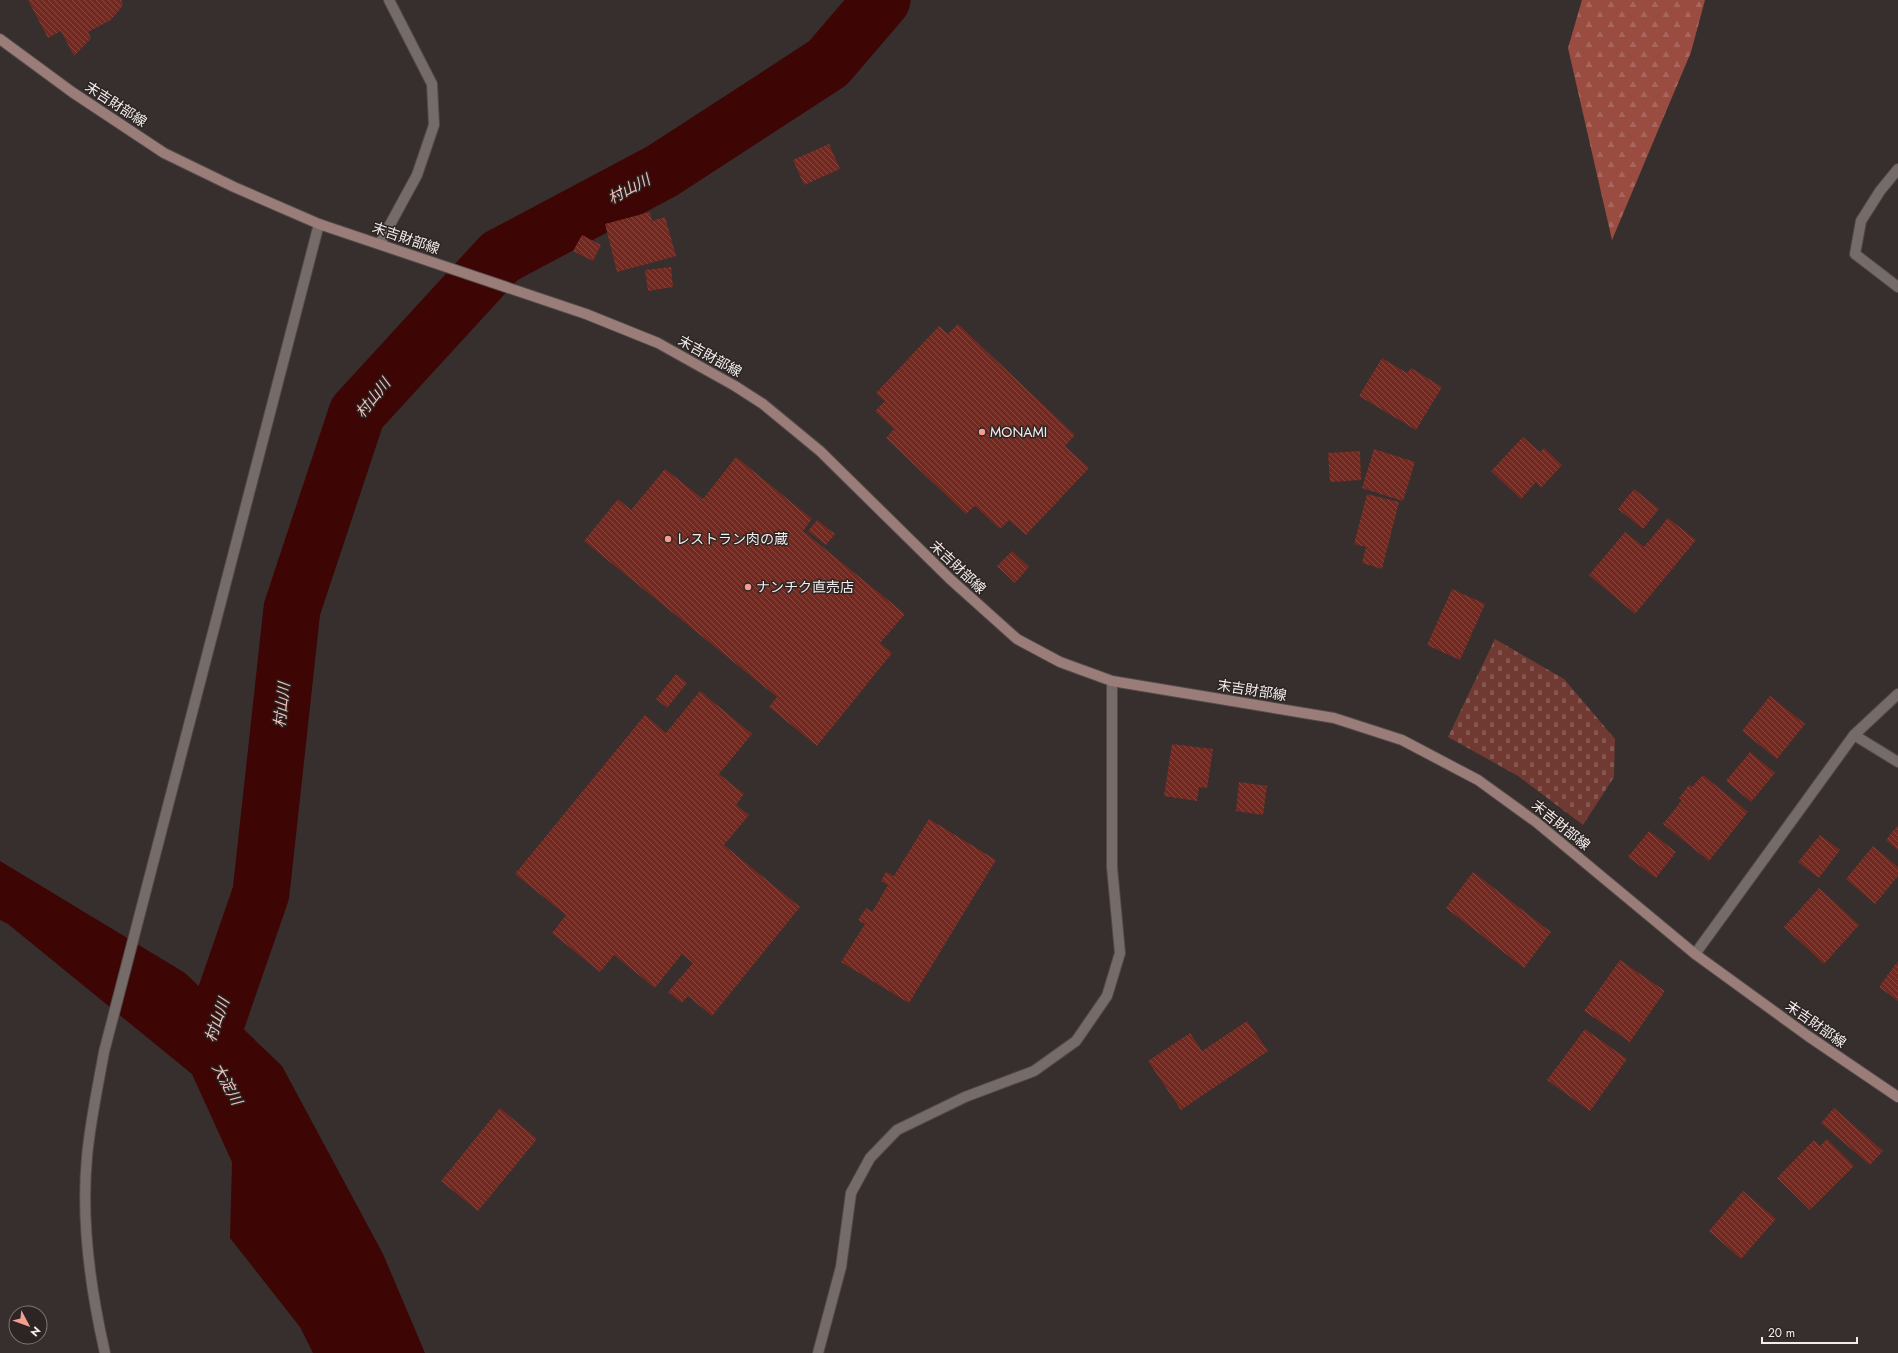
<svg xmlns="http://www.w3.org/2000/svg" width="1898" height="1353" font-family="Jost,'Noto Sans JP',sans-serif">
<defs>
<pattern id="forest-firs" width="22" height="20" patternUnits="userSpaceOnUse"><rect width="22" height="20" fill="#9a4c41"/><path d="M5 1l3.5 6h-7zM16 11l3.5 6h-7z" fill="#a9665d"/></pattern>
<pattern id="cemetery-stones" width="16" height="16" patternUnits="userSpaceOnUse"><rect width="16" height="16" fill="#703a32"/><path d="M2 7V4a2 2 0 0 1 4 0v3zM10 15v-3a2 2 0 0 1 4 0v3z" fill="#855750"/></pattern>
<pattern id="building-back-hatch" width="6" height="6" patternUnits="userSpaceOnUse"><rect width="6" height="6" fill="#732920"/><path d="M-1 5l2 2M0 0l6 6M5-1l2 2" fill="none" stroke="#874841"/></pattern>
</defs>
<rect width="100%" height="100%" fill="#362f2d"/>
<polygon fill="url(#forest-firs)" points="1582,0 1705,0 1691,52 1612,240 1568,48"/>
<polygon fill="url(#cemetery-stones)" points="1495,639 1564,679 1615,739 1614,777 1583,825 1518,776 1448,737"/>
<polygon fill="#3d0503" points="0,861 185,973 282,1066 383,1254 425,1353 313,1353 300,1327 230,1238 232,1162 192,1074 8,924 0,920"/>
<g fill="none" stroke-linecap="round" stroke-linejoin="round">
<polyline stroke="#3d0503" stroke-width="57" points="207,1049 261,893 292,609 357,413 500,257 662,171 828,63 882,0"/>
</g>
<g fill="url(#building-back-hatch)">
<polygon points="28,0 121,0 123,5 111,20 88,32 91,38 74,56 61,31 48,38"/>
<polygon points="829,144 840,169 804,185 793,160"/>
<polygon points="650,212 652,221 665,217 676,256 617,272 605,224"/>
<polygon points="582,235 601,245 593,261 573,251"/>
<polygon points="671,267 673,287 648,291 645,270"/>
<polygon points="958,324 1075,435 1065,446 1089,468 1026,535 1009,520 1000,529 975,506 966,514 886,438 894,429 875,411 885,401 876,393 939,326 948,334"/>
<polygon points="1382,358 1407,373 1411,368 1442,387 1416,430 1359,396"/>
<polygon points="1523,437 1540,452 1544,448 1562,465 1541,488 1536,482 1521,499 1491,471"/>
<polygon points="1374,449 1415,462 1403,501 1362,488"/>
<polygon points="1360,451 1361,480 1330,482 1328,453"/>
<polygon points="736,457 812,519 803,531 905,614 880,643 892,653 817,746 769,707 777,697 584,541 618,499 631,510 665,469 703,499"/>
<polygon points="1634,489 1659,509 1643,529 1618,509"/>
<polygon points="1367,494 1399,502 1382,569 1362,563 1366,547 1354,544"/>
<polygon points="1668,518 1696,540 1635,614 1589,575 1625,532 1644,547"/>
<polygon points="817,520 835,534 826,545 808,531"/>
<polygon points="1012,551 1029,567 1015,583 997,566"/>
<polygon points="1452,589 1485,604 1460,660 1427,645"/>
<polygon points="676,674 687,683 667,708 656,699"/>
<polygon points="700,691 752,734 719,774 744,794 736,805 749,815 724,845 800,907 712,1016 688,996 682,1003 668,992 693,963 682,954 655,988 614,955 600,972 552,933 566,915 515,874 645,715 666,733"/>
<polygon points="1770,696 1805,724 1777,759 1742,731"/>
<polygon points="1172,744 1213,749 1207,788 1199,787 1197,801 1164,796"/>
<polygon points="1750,752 1775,773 1751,802 1726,781"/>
<polygon points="1703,775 1748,812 1709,861 1663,824 1682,800 1679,798 1689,785 1692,787"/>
<polygon points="1239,782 1267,786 1263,815 1236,811"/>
<polygon points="929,819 996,860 909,1003 841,962 865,924 858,920 866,908 872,912 888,885 881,881 886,872 894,876"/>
<polygon points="1898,825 1898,850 1886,840"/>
<polygon points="1649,831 1676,852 1656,878 1628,857"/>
<polygon points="1820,835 1840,850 1819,878 1798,862"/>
<polygon points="1873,846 1898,867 1898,876 1875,904 1846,879"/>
<polygon points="1473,872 1551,932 1524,968 1446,908"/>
<polygon points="1819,888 1859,925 1824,964 1784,927"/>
<polygon points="1620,960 1665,991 1630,1042 1584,1011"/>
<polygon points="1898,961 1898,1001 1879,987"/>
<polygon points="1247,1021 1268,1051 1181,1110 1148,1061 1190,1033 1202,1051"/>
<polygon points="1585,1029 1627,1059 1590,1111 1547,1080"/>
<polygon points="500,1108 537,1139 478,1211 441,1181"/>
<polygon points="1834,1108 1883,1151 1870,1165 1821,1123"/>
<polygon points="1827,1139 1854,1166 1810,1210 1777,1178 1814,1140 1820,1146"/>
<polygon points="1743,1191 1776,1219 1741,1259 1709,1231"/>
</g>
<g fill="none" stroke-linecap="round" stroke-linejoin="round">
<g stroke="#514a49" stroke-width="12">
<g id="minor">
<polyline points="1898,169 1880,191 1861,221 1855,254 1898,287"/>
<polyline points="380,243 417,175 434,125 432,84 389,0"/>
<polyline points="1854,735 1898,762"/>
<polyline points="1695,954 1854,735 1898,694"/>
<polyline points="818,1353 841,1267 851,1193 870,1158 897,1130 965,1097 1034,1071 1076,1041 1107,996 1120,953 1112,867 1112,681"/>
</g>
</g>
<g stroke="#514a49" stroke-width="12">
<path id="tertiary" d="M 105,1353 C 91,1292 81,1220 87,1157 C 90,1122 98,1086 104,1052 L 319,224"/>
</g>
<g stroke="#514a49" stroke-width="12">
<polyline id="secondary" points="0,39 72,92 164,153 234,187 319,224 586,314 658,343 735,386 763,404 820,451 950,579 1017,639 1060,662 1112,681 1334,718 1402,740 1478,780 1536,822 1695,954 1808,1036 1898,1097"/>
</g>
<use href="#minor" stroke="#756c6a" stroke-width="10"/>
<use href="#tertiary" stroke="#756c6a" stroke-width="10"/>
<use href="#secondary" stroke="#9a7c78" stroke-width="10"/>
</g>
<g fill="#f59d8f" stroke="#2c2524" stroke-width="1.5">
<circle cx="982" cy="432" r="4"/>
<circle cx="668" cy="539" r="4"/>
<circle cx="748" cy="587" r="4"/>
</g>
<g text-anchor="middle" stroke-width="3" stroke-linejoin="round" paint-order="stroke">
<g font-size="14" fill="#f2edec" stroke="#2c2524">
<text transform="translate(116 104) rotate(33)" y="5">末吉財部線</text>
<text transform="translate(406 238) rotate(19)" y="5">末吉財部線</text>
<text transform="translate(710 356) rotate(29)" y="5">末吉財部線</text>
<text transform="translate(958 567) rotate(43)" y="5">末吉財部線</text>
<text transform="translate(1252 690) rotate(9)" y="5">末吉財部線</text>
<text transform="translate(1561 825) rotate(39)" y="5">末吉財部線</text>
<text transform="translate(1816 1024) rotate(35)" y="5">末吉財部線</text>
</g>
<g font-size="14" fill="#f2edec" stroke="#2c2524" text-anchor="start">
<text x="990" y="437">MONAMI</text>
<text x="676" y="544">レストラン肉の蔵</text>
<text x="756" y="592">ナンチク直売店</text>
</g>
<g font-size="15" font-style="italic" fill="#f1c2ba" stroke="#2c2524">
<text transform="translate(629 189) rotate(-28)" y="5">村山川</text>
<text transform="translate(373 398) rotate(-51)" y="5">村山川</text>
<text transform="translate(282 705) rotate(-84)" y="5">村山川</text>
<text transform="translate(217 1020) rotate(-71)" y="5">村山川</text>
<text transform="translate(227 1084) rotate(61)" y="5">大淀川</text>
</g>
</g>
<g transform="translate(28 1325) rotate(131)"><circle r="19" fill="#2c2524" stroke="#7b7574"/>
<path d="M0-3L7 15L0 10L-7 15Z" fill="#f59d8f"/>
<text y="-6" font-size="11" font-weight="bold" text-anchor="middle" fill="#f2edec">N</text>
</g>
<path d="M1762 1337v6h95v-6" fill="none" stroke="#f2edec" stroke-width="2"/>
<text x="1768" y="1337" font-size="12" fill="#f2edec" stroke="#2c2524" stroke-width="3" paint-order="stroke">20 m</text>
</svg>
